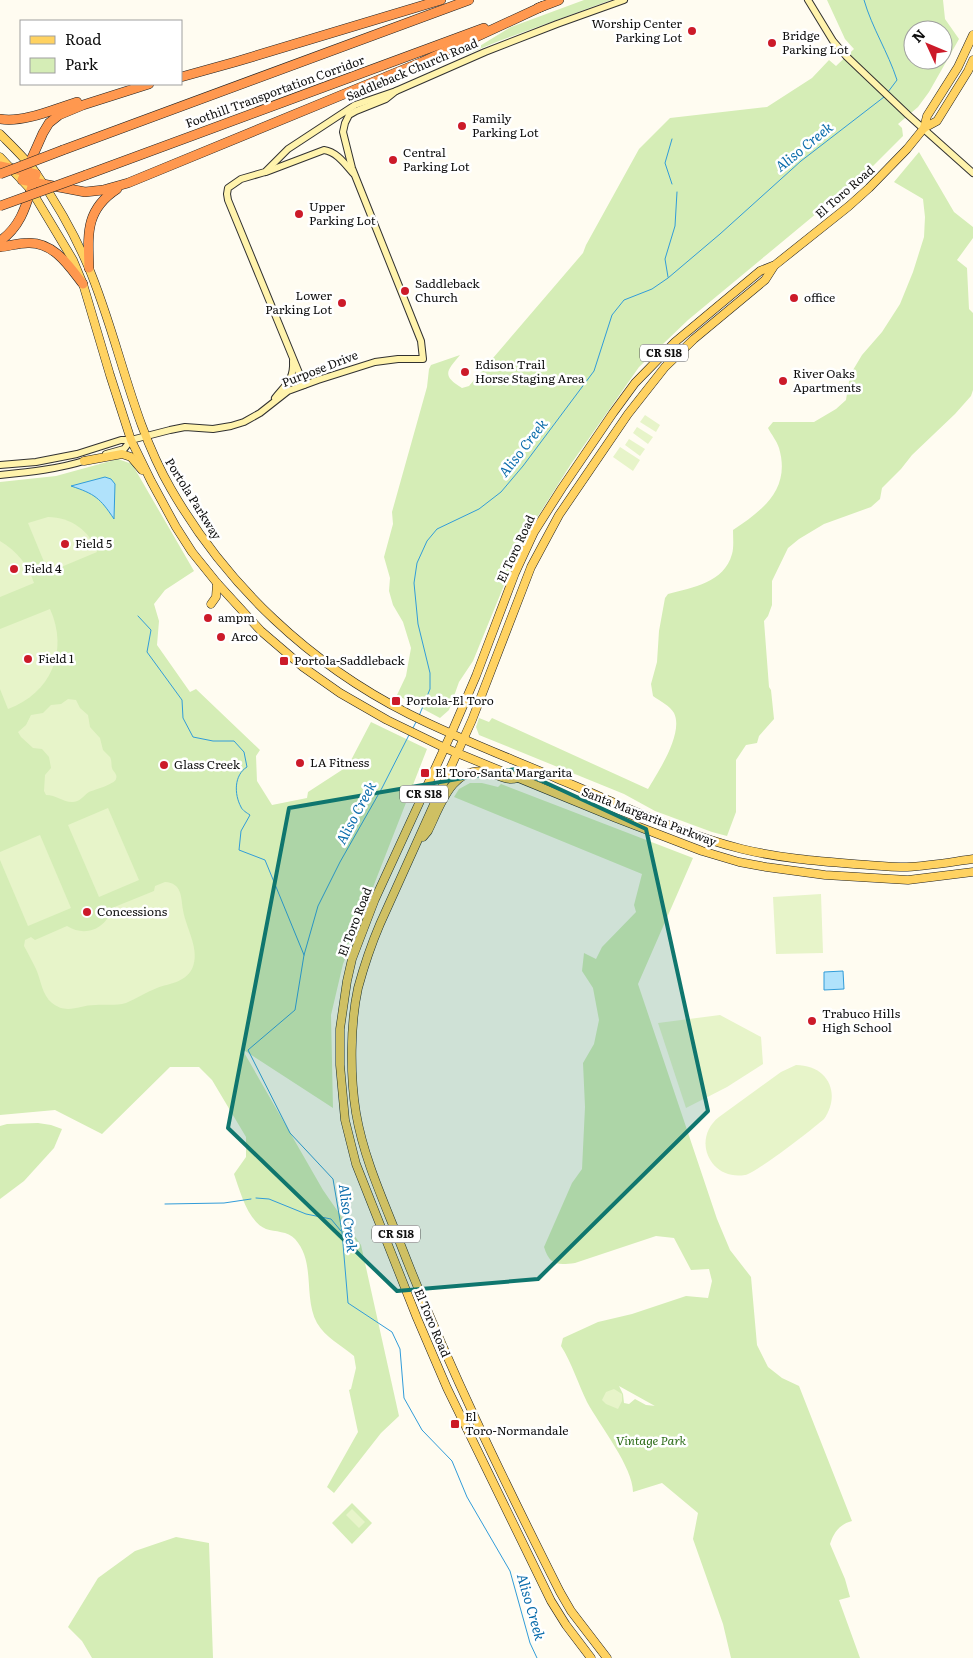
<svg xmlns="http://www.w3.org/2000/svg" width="973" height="1658" font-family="Literata,serif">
<rect width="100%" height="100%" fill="#fffcf1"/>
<g fill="#d5edb6" fill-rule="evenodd">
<polygon points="584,0 611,0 499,41 465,55 511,27"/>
<path d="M 827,0 L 943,0 L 945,19 L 959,39 L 929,92 L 918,107 L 898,124 L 902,128 L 903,136 L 856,183 L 823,208 L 688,320 L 639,367 L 571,464 L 528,532 L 514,561 L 473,661 L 459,682 L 449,710 L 440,718 L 397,695 L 406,676 L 411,648 L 403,622 L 393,605 L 389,591 L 390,578 L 384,557 L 393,524 L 392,512 L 427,387 L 429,369 L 431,365 L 460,355 C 447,371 441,375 462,388 L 469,386 L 583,253 L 586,245 L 639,149 L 670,118 L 767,107 L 812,78 L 829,60 L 836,66 L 854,49 L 845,39 ZM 913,30 L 943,30 L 943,60 L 913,60 Z"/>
<path d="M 919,152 L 954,212 L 973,227 L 973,238 L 957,260 L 967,268 L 969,309 L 973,313 L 973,390 L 971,396 L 955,414 L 912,455 L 901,469 L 882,488 L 880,499 L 871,507 L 824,524 L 799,539 L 788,548 L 772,581 L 772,605 L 768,616 L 764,621 L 769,687 L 771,690 L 774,719 L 759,736 L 757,743 L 746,745 L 736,760 L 736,812 L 727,836 L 712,832 L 655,811 L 624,794 L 479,735 L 476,727 L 479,718 L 489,722 L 492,718 L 648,789 C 658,772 684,733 674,713 C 670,706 660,701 653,696 L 651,684 L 657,662 L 659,631 L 665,598 L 668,594 C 693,587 724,583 732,554 C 734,547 733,538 733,530 C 763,510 791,489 779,448 C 777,441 771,434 768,428 L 773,422 L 814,422 L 836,409 L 846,400 L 850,375 L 862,355 L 882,332 L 900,304 L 913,272 L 924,237 L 925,217 L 923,199 L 894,182 Z"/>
<path d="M 118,459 L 132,464 L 194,571 L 165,590 L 154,604 L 159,621 L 157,645 L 190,692 L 196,689 L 260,750 L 256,756 L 257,781 L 272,805 L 307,798 L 308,792 L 348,766 L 371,722 L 427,749 L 343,964 L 331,1015 L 333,1108 L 242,1049 L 323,1190 L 361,1245 L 399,1416 L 381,1433 L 334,1493 L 327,1487 L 358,1432 L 349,1390 L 351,1389 L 356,1368 L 354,1356 C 342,1346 325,1337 317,1323 C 303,1297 316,1262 295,1239 C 288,1231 275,1232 266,1229 C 248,1222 240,1191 234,1174 L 246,1157 L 246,1137 L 212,1080 L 199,1067 L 170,1067 L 102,1134 L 55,1110 L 0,1115 L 0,482 L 56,476 Z"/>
<path d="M 470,783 L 482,783 L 498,787 L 501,784 L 693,858 L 638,984 L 717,1219 L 730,1250 L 751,1277 L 757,1345 L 768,1367 L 782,1378 L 799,1386 L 852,1521 C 840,1524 834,1532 830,1544 L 845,1579 L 850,1597 L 839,1600 L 860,1658 L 731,1658 L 723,1624 L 693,1539 L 698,1513 L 662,1483 L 633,1492 C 633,1467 600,1426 587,1402 C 578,1384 572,1363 561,1346 L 563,1338 L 598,1322 L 632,1314 L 686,1296 L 708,1298 L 712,1281 L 709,1269 L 691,1270 L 674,1238 L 656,1236 L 575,1263 C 558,1265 550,1266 544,1247 L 572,1183 L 582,1169 L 585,1107 L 583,1063 L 594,1044 L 599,1020 L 593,988 L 582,971 L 584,953 L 596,959 L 602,947 L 636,912 L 634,905 L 642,874 L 454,797 L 459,789 ZM 619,1386 L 655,1406 L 656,1406 L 646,1405 L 635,1399 L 629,1404 L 624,1403 L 623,1394 Z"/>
<polygon points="38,1123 51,1125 62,1129 54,1148 24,1181 0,1199 0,1126 7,1124"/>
<polygon points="352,1503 372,1523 352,1544 332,1523"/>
<polygon points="176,1537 209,1543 213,1658 92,1658 82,1641 68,1627 98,1578 135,1551"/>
</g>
<g fill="#e7f4c9">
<polygon points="645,415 660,425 656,432 640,422"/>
<polygon points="637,427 653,437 648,444 633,433"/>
<polygon points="629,439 645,449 640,456 625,445"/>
<polygon points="620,447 640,460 633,471 613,457"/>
<path d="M 48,517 C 71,517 90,531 97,552 L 54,570 L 47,569 L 28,523 Z"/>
<path d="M 0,541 C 17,551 28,565 34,583 L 0,597 Z"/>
<path d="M 50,609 C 69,651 51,693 8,709 L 0,689 L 0,629 Z"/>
<path d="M 68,699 L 76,700 L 80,708 L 88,715 L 90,727 L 100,738 L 103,750 L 110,757 C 112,761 111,764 112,768 C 113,772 118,774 116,779 C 115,784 94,790 89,792 C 83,796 80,802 72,802 C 63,802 56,795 46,795 L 44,791 L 45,775 L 51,768 L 49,757 L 42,749 L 33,748 L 21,737 L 18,732 L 26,725 L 31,715 L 43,713 L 51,705 L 61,704 Z"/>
<polygon points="108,808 139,880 99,897 68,825"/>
<polygon points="40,835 71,908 28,926 0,860 0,852"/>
<path d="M 165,882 C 182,883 181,897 183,910 C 186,929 201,950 192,969 C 184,983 170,983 157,988 C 146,992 136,999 126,1003 C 115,1006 106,1004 95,1005 C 79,1005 67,1015 52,1003 C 42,995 41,980 36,969 C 32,961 28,953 24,946 L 25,940 L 31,937 L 35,940 L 67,926 C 86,938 107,928 112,908 L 154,891 L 155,886 Z"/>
<polygon points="821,894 823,953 776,954 773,897"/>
<polygon points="720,1015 761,1037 763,1064 727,1087 686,1108 658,1023"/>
<path d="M 796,1065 C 827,1065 842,1093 824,1119 C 814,1128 756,1173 745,1175 C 710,1181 691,1139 719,1117 L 781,1072 Z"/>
<polygon points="614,1389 622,1394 622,1401 618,1409 606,1404 602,1400 606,1392"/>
<polygon points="352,1509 365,1522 359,1528 346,1515"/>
</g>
<g fill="#b0e2fb" stroke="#319cd9">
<path d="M 105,477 L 111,479 L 115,484 L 114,519 C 100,498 95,494 71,486 Z"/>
<polygon points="843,971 844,989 824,990 824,972"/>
</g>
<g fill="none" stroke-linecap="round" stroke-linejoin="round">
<g stroke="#319cd9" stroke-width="1">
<path d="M 864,0 C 872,28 888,52 897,80 L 888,92"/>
<polyline points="672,184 665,163 672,139"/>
<polyline points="668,277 665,259 675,226 677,192"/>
<path d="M 138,616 L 151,630 L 147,652 L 182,700 L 183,718 L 193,737 L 213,741 L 234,741 L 244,752 L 247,767 C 234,775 234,794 241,807 C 242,810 247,813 250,815 L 241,831 L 239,850 L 265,860 L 304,955"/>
<polyline points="419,716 430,689 430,673 418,624 414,583 417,563 427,541 437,529 479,509 501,492 523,466 594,371 612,315 624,300 652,289 668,278 720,234 801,161 884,97"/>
<polyline points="412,730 416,722"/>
<polyline points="409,735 382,788 340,862 318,906 304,955 295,1010 248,1050 290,1133 333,1179 342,1232 348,1303 392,1332 400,1349 404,1398 422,1430 452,1461 467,1497 510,1571 530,1643 537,1658"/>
<polyline points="256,1198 269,1199 306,1214 331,1219 341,1231"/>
<polyline points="165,1204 224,1203 251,1199"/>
</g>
<g stroke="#313131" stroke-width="8">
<g id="secondary">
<polyline points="808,0 833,41 846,56 908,115 973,173"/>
<path d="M 266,172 L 324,150 C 337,152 345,164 353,173"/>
<polyline points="304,385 228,200 227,194 228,188 241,179 265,172 288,149 355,105 396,91 485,52 557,24 624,0"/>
<path d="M 275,398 C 286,384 294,380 293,361"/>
<polyline points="106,454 124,449 131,440"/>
<polyline points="0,465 36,462 77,454 121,440 131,440 170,430 185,427 213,429 231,426 244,422 260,413 288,391 318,380 375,362 398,359 423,359 421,341 352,168 343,132 345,123 349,115 356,111 386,99 396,91"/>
<path d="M 0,475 C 30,472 59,469 87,460"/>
</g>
</g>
<g stroke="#202020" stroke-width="9">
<g id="primary">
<polyline points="924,128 927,116 958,67 973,35"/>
<path d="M 0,134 C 12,146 26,159 36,173 C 56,202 74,233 88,266 C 119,339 131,420 171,489 C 227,586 310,664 409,714 C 457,738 507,757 556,778 C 617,803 678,833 742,849 C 779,858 816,861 854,864 C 871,865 889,867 907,867 C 929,866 951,862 973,859"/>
<polyline points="0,157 31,190 73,260 83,284 110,375 131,440 151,481 176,527 192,552 217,583 261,631 303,667 340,693 387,720 445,748 616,818 702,851 739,862 766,867 825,875 908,880 973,872"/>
<polyline points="84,461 122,454 131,457 142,470"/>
<polyline points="211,604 216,597 217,583"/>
<path d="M 423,837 L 428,831 C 440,807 452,765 487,772 C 497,774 507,782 517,778"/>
<polyline points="591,1658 566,1625 551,1601 447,1388 417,1318 356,1164 345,1120 340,1065 340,1029 347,981 352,959 375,899 451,734 476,676 515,573 534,532 562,488 613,413 635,383 675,342 760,271 775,265 849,206 869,188 907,149 924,128 937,121 968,71 973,60"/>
<path d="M 607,1658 L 571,1611 L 560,1592 C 503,1479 448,1366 402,1248 C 385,1204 364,1160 356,1113 C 350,1076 350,1025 358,988 C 364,966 371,945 380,924 L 472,720 L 531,567 L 559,515 L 628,414 L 665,367 L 694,339 L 765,280 L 774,266"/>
</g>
</g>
<g stroke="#202020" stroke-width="10">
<g id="motorway">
<polyline points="538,8 559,0"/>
<polyline points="181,77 235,62 441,0"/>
<polyline points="149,84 83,105 59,115 49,123 43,133 22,180 85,192 103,190 128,183 422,62 543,6"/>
<path d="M 0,119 C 24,123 54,109 77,102"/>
<polyline points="63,150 469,0"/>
<path d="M 0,166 L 36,174 C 27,200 24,224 0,241"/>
<polyline points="86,175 484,28"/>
<path d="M 0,247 C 9,246 19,243 28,243 C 54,242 69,266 83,284"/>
<path d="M 89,268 C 88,234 85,210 117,189"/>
</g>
</g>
<use href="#secondary" stroke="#fff3ac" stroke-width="6"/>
<use href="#primary" stroke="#ffd261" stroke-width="8"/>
<use href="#motorway" stroke="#ff984f" stroke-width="9"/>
<g stroke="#202020" stroke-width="10" stroke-linecap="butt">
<g id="motorway-bridge">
<polyline points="0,174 63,150"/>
<polyline points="0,206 86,175"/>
</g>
</g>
<use href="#motorway-bridge" stroke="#ff984f" stroke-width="9"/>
</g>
<path fill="#0f766e" fill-opacity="0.2" stroke="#0f766e" stroke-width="4" stroke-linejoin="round" d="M 516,769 L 646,829 L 708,1111 L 538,1279 L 397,1291 L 228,1128 L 289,808 Z"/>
<g fill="#cc1a29" stroke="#fff" stroke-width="2">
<circle cx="692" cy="31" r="5"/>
<circle cx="772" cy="43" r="5"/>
<circle cx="462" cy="126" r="5"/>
<circle cx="393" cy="160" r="5"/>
<circle cx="299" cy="214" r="5"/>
<circle cx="405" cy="291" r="5"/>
<circle cx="794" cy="298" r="5"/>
<circle cx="342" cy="303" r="5"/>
<circle cx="465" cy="372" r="5"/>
<circle cx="783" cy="381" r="5"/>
<circle cx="65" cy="544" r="5"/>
<circle cx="14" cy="569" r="5"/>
<circle cx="208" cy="618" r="5"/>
<circle cx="221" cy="637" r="5"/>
<circle cx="28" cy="659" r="5"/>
<rect x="279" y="656" width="10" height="10" rx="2.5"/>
<rect x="391" y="696" width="10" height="10" rx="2.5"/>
<circle cx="300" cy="763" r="5"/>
<circle cx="164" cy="765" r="5"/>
<rect x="420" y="768" width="10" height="10" rx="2.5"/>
<circle cx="87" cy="912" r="5"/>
<circle cx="812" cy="1021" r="5"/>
<rect x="450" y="1419" width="10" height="10" rx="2.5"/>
</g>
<g text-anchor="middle" stroke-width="5" stroke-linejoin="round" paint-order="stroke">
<g fill="#fff" stroke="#575757" stroke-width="1">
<rect x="640" y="344.5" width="48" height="17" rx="4"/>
<rect x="400" y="785.5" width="48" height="17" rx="4"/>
<rect x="372" y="1225.5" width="48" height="17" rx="4"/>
</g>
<g font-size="11" font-weight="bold" fill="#0f0f0f">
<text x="664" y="357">CR S18</text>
<text x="424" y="798">CR S18</text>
<text x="396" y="1238">CR S18</text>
</g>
<g font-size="12" fill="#0f0f0f" stroke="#fff" text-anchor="start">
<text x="682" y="28" text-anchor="end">Worship Center<tspan x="682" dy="14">Parking Lot</tspan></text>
<text x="782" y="40">Bridge<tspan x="782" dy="14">Parking Lot</tspan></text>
<text x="472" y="123">Family<tspan x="472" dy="14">Parking Lot</tspan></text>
<text x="403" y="157">Central<tspan x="403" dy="14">Parking Lot</tspan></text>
<text x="309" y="211">Upper<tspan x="309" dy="14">Parking Lot</tspan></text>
<text x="415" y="288">Saddleback<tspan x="415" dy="14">Church</tspan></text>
<text x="332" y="300" text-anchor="end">Lower<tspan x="332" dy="14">Parking Lot</tspan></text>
<text x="804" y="302">office</text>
<text x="475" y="369">Edison Trail<tspan x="475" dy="14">Horse Staging Area</tspan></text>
<text x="793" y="378">River Oaks<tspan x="793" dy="14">Apartments</tspan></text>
<text x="75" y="548">Field 5</text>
<text x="24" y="573">Field 4</text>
<text x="218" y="622">ampm</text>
<text x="231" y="641">Arco</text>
<text x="38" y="663">Field 1</text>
<text x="294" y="665">Portola-Saddleback</text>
<text x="406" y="705">Portola-El Toro</text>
<text x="310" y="767">LA Fitness</text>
<text x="174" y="769">Glass Creek</text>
<text x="435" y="777">El Toro-Santa Margarita</text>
<text x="97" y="916">Concessions</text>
<text x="822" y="1018">Trabuco Hills<tspan x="822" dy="14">High School</tspan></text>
<text x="465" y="1421">El<tspan x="465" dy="14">Toro-Normandale</tspan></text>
</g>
<g font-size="12" fill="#0f0f0f" stroke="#fff">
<text transform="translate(412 70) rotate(-23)" y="4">Saddleback Church Road</text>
<text transform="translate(275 92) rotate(-20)" y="4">Foothill Transportation Corridor</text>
<text transform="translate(845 192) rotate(-41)" y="4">El Toro Road</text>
<text transform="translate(320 369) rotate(-21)" y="4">Purpose Drive</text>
<text transform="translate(193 499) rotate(58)" y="4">Portola Parkway</text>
<text transform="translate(516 549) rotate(-65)" y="4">El Toro Road</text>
<text transform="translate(649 817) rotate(21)" y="4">Santa Margarita Parkway</text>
<text transform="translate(355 922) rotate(-69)" y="4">El Toro Road</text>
<text transform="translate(432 1323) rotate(67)" y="4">El Toro Road</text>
</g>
<g font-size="12" font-style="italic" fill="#2d6d19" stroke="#fff">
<text x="651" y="1445">Vintage Park</text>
</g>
<g font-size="14" font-style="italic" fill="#0c6dac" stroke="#fff">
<text transform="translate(804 147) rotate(-39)" y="5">Aliso Creek</text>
<text transform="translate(523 448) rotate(-52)" y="5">Aliso Creek</text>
<text transform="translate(356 813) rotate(-62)" y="5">Aliso Creek</text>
<text transform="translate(348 1218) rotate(83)" y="5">Aliso Creek</text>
<text transform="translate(531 1607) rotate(74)" y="5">Aliso Creek</text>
</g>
</g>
<rect x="20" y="20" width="162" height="65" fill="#ffffff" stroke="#9f9f9f"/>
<rect x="30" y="36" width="25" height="8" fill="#ffd261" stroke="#9f9f9f"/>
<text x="65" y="45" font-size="15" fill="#0f0f0f">Road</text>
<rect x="30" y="58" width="25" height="15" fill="#d5edb6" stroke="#9f9f9f"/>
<text x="65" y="70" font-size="15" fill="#0f0f0f">Park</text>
<g transform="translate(928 45) rotate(314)"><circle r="24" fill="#ffffff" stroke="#9f9f9f"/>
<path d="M0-4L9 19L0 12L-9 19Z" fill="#cc1a29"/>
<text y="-8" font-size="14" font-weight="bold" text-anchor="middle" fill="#0f0f0f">N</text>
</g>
</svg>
